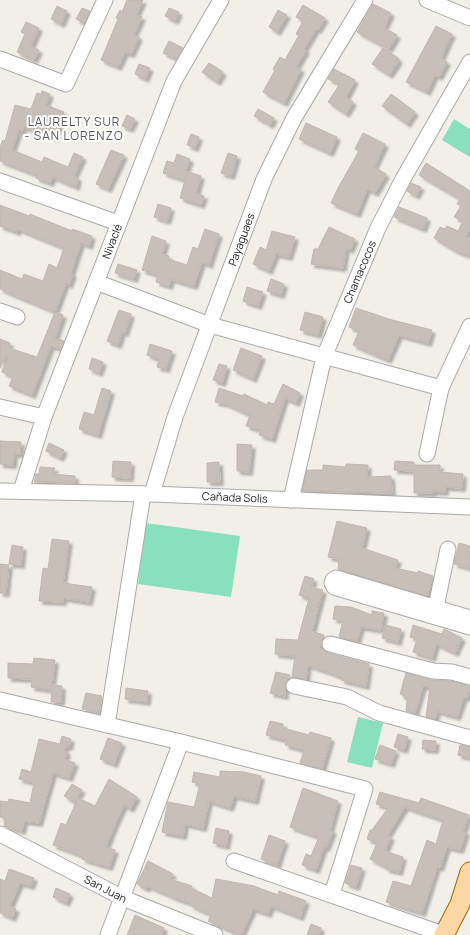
<svg xmlns="http://www.w3.org/2000/svg" width="470" height="935" font-family="Manrope,sans-serif">
<defs>
<filter id="shadow"><feDropShadow dx="3.5" dy="3.5" stdDeviation="1" flood-color="#0004"/></filter>
</defs>
<rect width="100%" height="100%" fill="#f2efe9"/>
<g fill="#88e0be">
<polygon points="454,119 470,129 470,157 442,140"/>
<polygon points="146,523 240,536 231,597 138,584"/>
<polygon points="358,717 383,723 372,768 347,762"/>
</g>
<g fill="#c7bfb8" stroke="#c4b6ab" filter="url(#shadow)">
<polygon points="127,0 143,0 136,15 142,17 134,34 139,37 131,54 125,52 118,67 101,60 118,19 116,18 120,10 122,12"/>
<polygon points="373,4 391,13 384,28 397,35 389,49 357,32"/>
<polygon points="303,5 325,18 318,30 316,29 304,49 306,50 296,67 301,69 284,103 263,92 275,70 273,69 280,57 285,60 299,35 296,34 303,21 296,17"/>
<polygon points="57,6 67,11 61,24 51,19"/>
<polygon points="82,8 90,11 84,23 76,19"/>
<polygon points="169,8 179,12 175,21 165,16"/>
<polygon points="278,10 287,15 277,32 269,27"/>
<polygon points="26,22 39,28 31,46 39,50 34,60 17,52 25,34 21,32"/>
<polygon points="436,26 452,34 441,58 447,62 439,77 435,75 427,92 406,82"/>
<polygon points="169,41 183,48 177,59 163,53"/>
<polygon points="383,48 398,58 398,62 389,75 372,64"/>
<polygon points="209,63 223,72 217,82 202,72"/>
<polygon points="139,64 150,68 145,79 135,74"/>
<polygon points="334,69 355,80 346,97 353,102 346,114 328,102 340,84 328,79"/>
<polygon points="42,91 50,94 46,105 64,112 54,138 24,127 22,131 19,130 12,150 42,162 44,157 68,167 74,153 83,157 74,176 78,178 76,187 53,177 50,183 36,178 37,175 0,161 0,147 3,140 5,141 15,105 31,109 37,93 41,94"/>
<polygon points="391,94 415,112 407,124 382,106"/>
<polygon points="258,109 274,118 270,125 254,116"/>
<polygon points="127,115 135,119 130,129 122,126"/>
<polygon points="306,123 337,137 330,153 299,139"/>
<polygon points="363,133 385,144 374,167 386,174 375,193 367,189 357,214 331,203 338,188 359,151 355,149"/>
<polygon points="191,134 199,137 195,148 187,145"/>
<polygon points="111,150 124,155 108,189 96,184"/>
<polygon points="228,153 237,156 231,176 221,173"/>
<polygon points="177,154 190,159 186,171 201,176 196,193 204,196 201,205 180,198 185,180 163,173 167,161 174,163"/>
<polygon points="426,163 470,191 470,230 465,237 470,239 470,256 456,251 434,238 440,227 445,229 447,226 458,231 463,221 454,217 461,206 457,204 460,199 419,175"/>
<polygon points="411,183 421,187 416,196 407,191"/>
<polygon points="158,204 171,208 167,221 154,217"/>
<polygon points="0,205 29,216 30,214 72,231 72,229 92,236 89,246 81,243 71,273 73,274 69,285 66,283 55,312 0,289 0,270 22,279 24,274 43,281 49,264 57,268 64,248 18,229 17,232 0,226"/>
<polygon points="399,207 427,218 423,229 394,217"/>
<polygon points="329,227 355,239 350,250 346,248 343,268 311,264 314,249 318,249"/>
<polygon points="205,229 219,234 209,265 202,262 194,286 171,279 169,286 156,282 158,275 142,270 152,236 166,241 162,254 169,256 168,259 187,265 193,247 198,249"/>
<polygon points="272,231 295,237 289,257 276,254 269,271 253,264 260,247 266,250"/>
<polygon points="118,264 137,270 134,279 115,273"/>
<polygon points="271,279 284,284 281,295 267,291"/>
<polygon points="247,287 263,292 258,306 243,301"/>
<polygon points="356,308 392,320 432,330 428,343 399,335 388,360 353,345 359,331 349,327"/>
<polygon points="119,310 131,314 125,333 122,332 118,345 107,341"/>
<polygon points="55,312 63,315 55,338 64,341 61,349 51,346 32,395 9,386 13,377 2,372 8,358 5,357 0,368 0,339 10,343 9,348 37,357"/>
<polygon points="305,312 323,317 318,335 300,330"/>
<polygon points="150,344 172,351 166,369 157,367 159,359 147,355"/>
<polygon points="241,348 262,356 253,379 233,370"/>
<polygon points="92,358 103,362 99,373 89,369"/>
<polygon points="219,364 227,366 222,383 213,380"/>
<polygon points="283,384 300,393 296,403 285,398 272,439 259,435 261,430 246,426 250,415 226,404 215,402 219,388 243,396 244,394 267,405 268,402 274,404"/>
<polygon points="102,388 111,391 98,435 79,429 84,412 94,415"/>
<polygon points="0,441 21,442 20,454 14,454 13,465 0,464"/>
<polygon points="49,443 64,450 60,458 46,451"/>
<polygon points="237,444 252,445 249,472 237,471"/>
<polygon points="113,461 131,462 130,478 112,477"/>
<polygon points="395,461 414,462 414,465 440,465 440,472 463,474 462,488 445,487 445,492 433,491 433,493 414,493 414,469 414,471 394,470"/>
<polygon points="219,462 220,482 207,482 207,463"/>
<polygon points="346,464 368,465 367,477 391,476 392,493 302,491 307,470 323,470 323,465 346,467"/>
<polygon points="40,467 55,468 52,474 75,476 75,483 34,482 36,474 39,474"/>
<polygon points="337,521 367,528 362,548 398,560 395,568 418,573 418,571 433,576 427,596 338,569 339,559 328,557"/>
<polygon points="52,539 69,541 63,583 92,587 89,602 63,598 63,602 39,601 43,568 48,569"/>
<polygon points="459,543 470,546 470,568 454,564"/>
<polygon points="12,545 23,547 21,565 9,564"/>
<polygon points="0,564 9,565 6,593 0,593"/>
<polygon points="305,576 314,579 311,587 323,590 312,631 324,635 320,648 328,653 369,664 366,686 341,680 342,677 308,665 306,679 292,677 295,656 275,654 276,639 298,640 309,598 299,595"/>
<polygon points="335,606 351,607 372,615 372,611 384,613 381,630 361,627 357,641 339,637 343,620 333,619"/>
<polygon points="385,625 401,629 398,642 382,638"/>
<polygon points="413,625 442,634 444,629 462,638 455,653 436,644 432,658 413,652 417,639 410,637"/>
<polygon points="34,658 55,660 52,685 62,686 61,702 51,702 52,690 31,687 32,679 8,678 8,663 33,664"/>
<polygon points="276,672 290,675 285,684 285,696 270,693"/>
<polygon points="406,673 431,680 451,681 470,686 467,698 464,697 457,717 437,711 435,719 426,717 430,687 423,686 415,713 406,711 407,700 405,699 406,697 400,694"/>
<polygon points="126,688 148,691 147,702 125,699"/>
<polygon points="86,693 102,696 99,713 82,709"/>
<polygon points="270,721 283,724 283,728 309,735 310,732 331,738 322,769 300,763 304,750 285,745 287,740 266,735"/>
<polygon points="398,734 408,737 404,750 394,747"/>
<polygon points="62,736 71,739 69,747 66,746 64,750 67,752 65,759 75,763 69,778 53,773 39,823 24,821 22,831 4,826 6,818 0,817 0,801 8,802 9,799 30,803 34,783 19,779 22,769 31,772 39,739 60,744"/>
<polygon points="108,738 122,743 114,764 100,759"/>
<polygon points="423,740 436,741 435,750 422,749"/>
<polygon points="380,745 396,751 391,764 375,759"/>
<polygon points="460,745 470,747 470,758 458,755"/>
<polygon points="220,771 244,772 261,776 255,801 234,796 230,808 209,801 203,828 185,824 183,836 162,832 168,802 194,807 200,784 192,782 194,772 220,777"/>
<polygon points="109,779 137,797 130,809 124,805 115,824 106,847 115,850 109,867 82,859 83,856 53,845 61,823 66,825 78,798 95,806"/>
<polygon points="72,784 82,790 74,802 64,796"/>
<polygon points="303,788 338,801 330,830 333,831 326,848 324,847 316,870 302,865 306,854 311,856 319,837 290,827"/>
<polygon points="380,792 419,803 421,798 469,815 463,831 466,832 460,850 447,847 440,868 437,867 422,913 386,902 393,881 411,886 427,840 436,844 443,820 405,807 387,836 391,837 385,851 403,857 399,872 386,869 386,867 370,859 377,843 367,839 370,830 372,830 388,808 376,804"/>
<polygon points="216,828 229,831 226,846 213,843"/>
<polygon points="269,835 285,841 277,865 261,859"/>
<polygon points="148,861 173,874 170,879 192,886 191,888 212,898 216,879 254,886 278,895 279,891 306,901 300,917 271,906 268,914 253,909 241,935 208,921 211,915 190,905 190,903 175,898 148,886 146,889 137,884"/>
<polygon points="351,865 362,868 356,887 345,883"/>
<polygon points="9,869 34,878 31,886 20,883 10,906 16,909 12,918 0,913 0,879 5,881"/>
<polygon points="56,888 70,894 66,903 53,897"/>
<polygon points="135,915 164,928 161,935 127,935"/>
<polygon points="311,924 321,928 319,935 307,935"/>
</g>
<g fill="none" stroke-linecap="round" stroke-linejoin="round">
<g stroke="#a9a9a9" stroke-width="17">
<g id="minor">
<polyline points="427,0 470,18"/>
<polyline points="0,59 66,84 105,0"/>
<polyline points="0,181 118,223"/>
<polyline points="96,282 210,325 441,388"/>
<polyline points="0,311 17,317"/>
<polyline points="0,407 44,417"/>
<polyline points="427,454 441,388 470,326"/>
<path id="s1" d="M 0,491 L 152,494 L 470,507"/>
<path id="s2" d="M 21,491 L 44,417 L 174,81 L 221,0"/>
<path id="s3" d="M 152,494 L 175,417 L 264,179 L 294,118 L 365,0"/>
<path id="s4" d="M 291,500 L 324,357 L 378,228 L 403,179 L 470,62"/>
<polyline points="436,607 448,549"/>
<polyline points="470,618 336,578 333,580 332,583 334,587 470,627"/>
<polyline points="330,644 433,671 452,672 470,677"/>
<polyline points="294,686 347,697 379,713 470,738"/>
<polyline points="0,700 181,742 365,789 332,894"/>
<polyline points="107,725 143,494"/>
<path id="s5" d="M 0,834 L 123,898 L 215,935"/>
<polyline points="234,861 446,935"/>
<polyline points="108,935 181,742"/>
</g>
</g>
<g stroke="#a06b00" stroke-width="21">
<polyline id="major" points="444,935 460,904 470,872"/>
</g>
<use href="#minor" stroke="#fff" stroke-width="15"/>
<use href="#major" stroke="#fcd6a4" stroke-width="19"/>
</g>
<g text-anchor="middle" stroke-width="4" stroke-linejoin="round" paint-order="stroke">
<g font-size="11" fill="#222" stroke="#fff">
<text dy="4" stroke="none"><textPath href="#s3" startOffset="270">Payaguaes</textPath></text>
<text dy="4" stroke="none"><textPath href="#s2" startOffset="266">Nivaclé</textPath></text>
<text dy="4" stroke="none"><textPath href="#s4" startOffset="239">Chamacocos</textPath></text>
<text dy="4" stroke="none"><textPath href="#s1" startOffset="235">Cañada Solis</textPath></text>
<text dy="4" stroke="none"><textPath href="#s5" startOffset="119">San Juan</textPath></text>
</g>
<g font-size="12" letter-spacing="1" fill="#555" stroke="#fff">
<text x="74" y="126">LAURELTY SUR<tspan x="74" dy="14">- SAN LORENZO</tspan></text>
</g>
</g>
</svg>
